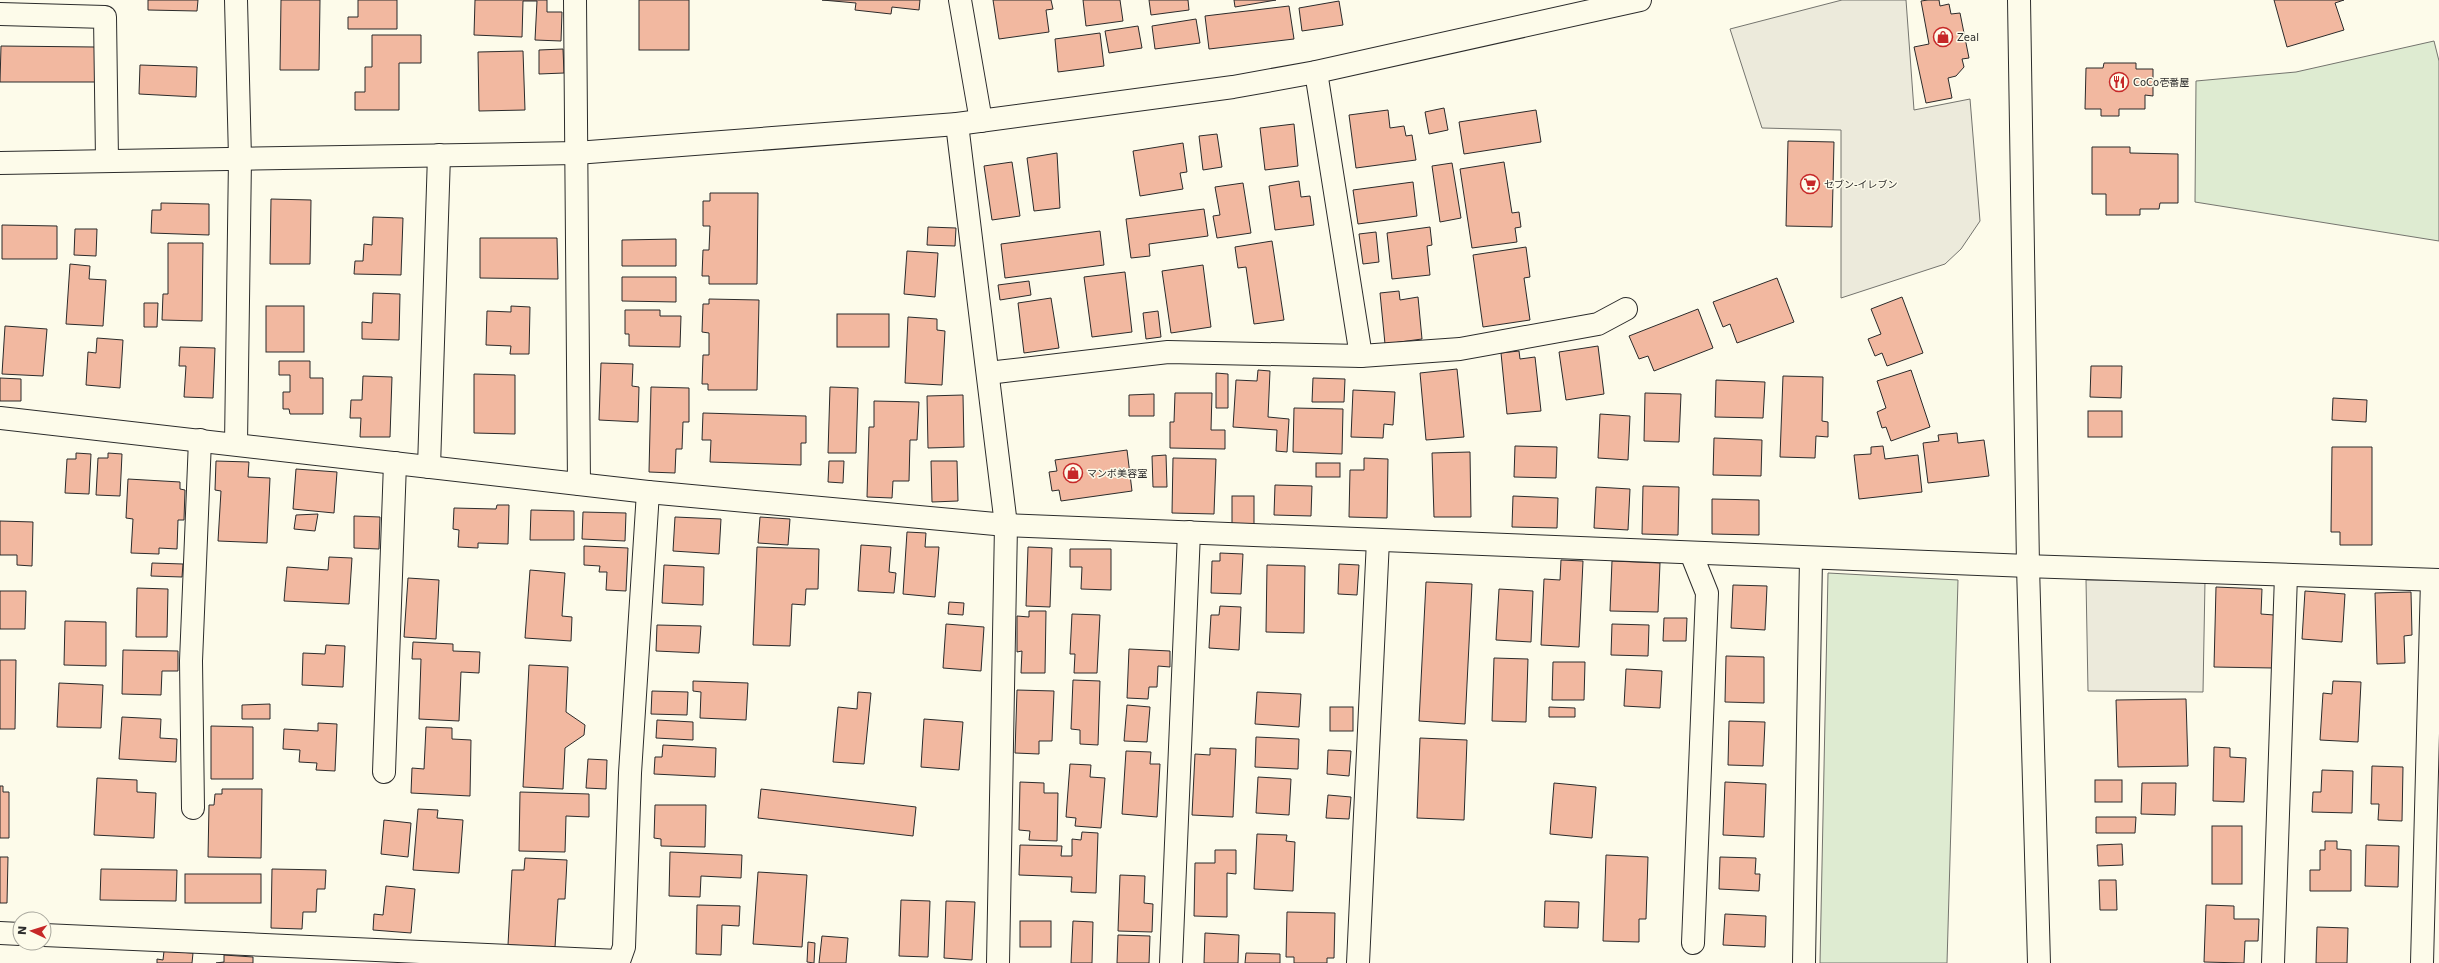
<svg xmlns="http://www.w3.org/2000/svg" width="2439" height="963" font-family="'DejaVu Sans','Noto Sans JP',sans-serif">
<rect width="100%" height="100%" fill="#fdfbea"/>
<g fill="#deebd1" stroke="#74746e">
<polygon points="2434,41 2439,61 2439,241 2195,202 2196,81 2296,72"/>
<polygon points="1828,573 1958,580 1947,963 1820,963"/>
</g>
<g fill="#eceadb" stroke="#74746e">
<polygon points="1842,0 1906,0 1914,110 1970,99 1980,221 1961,249 1945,264 1841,298 1841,130 1762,128 1730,29"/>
<polygon points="2086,580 2205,581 2203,692 2088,691"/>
</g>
<g fill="#f2b8a0" stroke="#2b2b2b">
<polygon points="148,0 198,0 197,11 148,10"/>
<polygon points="281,0 320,0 319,70 280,70"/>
<polygon points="358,0 397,0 397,29 348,29 348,17 358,17"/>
<polygon points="475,0 547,0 547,12 562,12 561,41 535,40 537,1 523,1 522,37 474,35"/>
<rect x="639" y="0" width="50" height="50"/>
<polygon points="822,0 920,0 919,10 892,7 891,14 855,10 856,3"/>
<polygon points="993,0 1051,0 1053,9 1046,10 1049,32 999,39"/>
<polygon points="1083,0 1120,0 1123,21 1086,26"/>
<polygon points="1149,0 1188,0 1189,10 1151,15"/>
<polygon points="1234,0 1276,0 1235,7"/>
<polygon points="1928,0 1939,0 1940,6 1949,4 1951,14 1960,13 1969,58 1962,59 1964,67 1956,76 1948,78 1952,98 1926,103 1914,47 1929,44 1921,1"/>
<polygon points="2274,0 2344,0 2335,3 2344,30 2287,47"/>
<polygon points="1339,1 1343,25 1302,31 1299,8"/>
<polygon points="1289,6 1294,39 1209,49 1205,16"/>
<polygon points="1196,19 1200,43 1155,49 1152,26"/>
<polygon points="1138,26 1142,48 1109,53 1105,31"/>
<polygon points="1100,33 1104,66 1058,72 1055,39"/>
<polygon points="372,35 421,35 421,63 399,63 399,110 355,110 355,92 365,92 365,67 372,67"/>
<polygon points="1,46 95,47 95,82 0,82"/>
<polygon points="563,49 564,73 539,74 539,50"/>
<polygon points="523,51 525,110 479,111 478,52"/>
<polygon points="2104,63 2136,63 2136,69 2153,69 2153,96 2145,95 2145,109 2119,109 2119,116 2101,116 2101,109 2085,109 2086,68 2103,68"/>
<polygon points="140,65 197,67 196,97 139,94"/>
<polygon points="1444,108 1448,130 1429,134 1425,112"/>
<polygon points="1388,110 1390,128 1404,126 1406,136 1412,135 1416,160 1356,168 1349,115"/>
<polygon points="1536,110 1541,142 1464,154 1459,122"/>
<polygon points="1294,124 1298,166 1265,170 1260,128"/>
<polygon points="1217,134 1222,167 1203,170 1199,136"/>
<polygon points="1788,141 1834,142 1832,227 1786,226"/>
<polygon points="1183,143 1187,172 1180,173 1183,189 1140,196 1133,151"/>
<polygon points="2092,147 2130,147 2130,153 2178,154 2178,203 2160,203 2159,209 2140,209 2140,215 2106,215 2106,194 2092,194"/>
<polygon points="1057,153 1060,208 1034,211 1027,158"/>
<polygon points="1012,162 1020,216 992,220 984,166"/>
<polygon points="1504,162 1512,213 1519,212 1521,227 1515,228 1517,242 1472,248 1460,169"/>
<polygon points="1452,163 1461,218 1440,222 1432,166"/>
<polygon points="1299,181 1301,197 1310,196 1314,225 1275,230 1269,186"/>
<polygon points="1413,182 1417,216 1358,224 1353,190"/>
<polygon points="1243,183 1251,233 1217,238 1213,216 1220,215 1215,187"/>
<polygon points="710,193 758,193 757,284 709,284 709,276 702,276 703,250 709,250 710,226 703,226 703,201 710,201"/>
<polygon points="271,199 311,200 310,264 270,264"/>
<polygon points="161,203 209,204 209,235 151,233 152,210 161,210"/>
<polygon points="1204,209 1208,236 1149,244 1150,256 1131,258 1126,219"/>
<polygon points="373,217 403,218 401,275 354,274 355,261 363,261 364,244 372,245"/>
<polygon points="2,225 57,226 57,259 2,259"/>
<polygon points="928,227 956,228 955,246 927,245"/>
<polygon points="1430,227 1432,245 1427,246 1430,275 1392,279 1387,233"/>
<polygon points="75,229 97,229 96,256 74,255"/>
<polygon points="1100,231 1104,265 1005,278 1001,244"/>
<polygon points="1376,232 1379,262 1363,264 1359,234"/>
<polygon points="480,238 557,238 558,279 480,278"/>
<polygon points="676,239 676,266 622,266 622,240"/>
<polygon points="1272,241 1284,320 1254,324 1246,267 1238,268 1235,247"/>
<polygon points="168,243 203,243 202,321 162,320 163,294 168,294"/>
<polygon points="1526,247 1530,277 1524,278 1530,320 1483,327 1473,255"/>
<polygon points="907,251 938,253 935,297 904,294"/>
<polygon points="70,264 90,266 89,279 106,280 103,326 66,324"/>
<polygon points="1203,265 1211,327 1171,333 1162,271"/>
<polygon points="1125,272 1132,332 1092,337 1084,277"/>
<polygon points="622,277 676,277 676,302 622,301"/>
<polygon points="1777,278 1794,322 1737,343 1730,324 1723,327 1713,302"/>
<polygon points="1029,281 1031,295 1000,300 998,285"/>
<polygon points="1399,291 1400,300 1418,297 1422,339 1385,344 1380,293"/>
<polygon points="373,293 400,294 399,340 362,339 362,322 372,323"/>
<polygon points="1902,297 1923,353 1887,366 1882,353 1875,356 1868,339 1881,334 1871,309"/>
<polygon points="1051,298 1059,348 1024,353 1018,303"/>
<polygon points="709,299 759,300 757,390 708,390 708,384 702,384 703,355 709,355 709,333 702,332 703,304 709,304"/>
<polygon points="144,303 158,303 157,327 144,327"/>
<rect x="266" y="306" width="38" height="46"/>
<polygon points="511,306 530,307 529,354 510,354 511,346 486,345 487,311 511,312"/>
<polygon points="1698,309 1713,348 1654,371 1648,356 1639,359 1629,336"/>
<polygon points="625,310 660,310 660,316 681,316 680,347 629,346 629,334 625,334"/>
<polygon points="1158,311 1161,337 1146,339 1143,313"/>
<rect x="837" y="314" width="52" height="33"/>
<polygon points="908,317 937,319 937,330 945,331 942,385 905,383"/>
<polygon points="5,326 47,329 43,376 2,374"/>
<polygon points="97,338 123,340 120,388 86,385 88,352 96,353"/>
<polygon points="1598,346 1604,394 1566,400 1559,352"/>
<polygon points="180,347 215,348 213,398 184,397 186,366 179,366"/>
<polygon points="1519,351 1520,359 1535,357 1541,411 1507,414 1501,353"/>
<polygon points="279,361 310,361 310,378 323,378 323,414 290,414 289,409 283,409 283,392 290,392 290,375 279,375"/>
<polygon points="601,363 633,364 632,386 639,387 638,422 599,420"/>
<polygon points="2091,366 2122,366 2121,398 2090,397"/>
<polygon points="1457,369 1464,437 1426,440 1420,373"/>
<polygon points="1258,370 1270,371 1268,417 1289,419 1287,452 1276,451 1277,430 1233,427 1236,380 1257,381"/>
<polygon points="1911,370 1930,427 1891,441 1886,427 1882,428 1877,412 1886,408 1877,381"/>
<polygon points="1216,373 1228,374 1228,408 1216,408"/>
<polygon points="474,374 515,375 515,434 474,433"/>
<polygon points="363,376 392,377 390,437 360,437 361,418 350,418 351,400 362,400"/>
<polygon points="1783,376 1823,377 1822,421 1828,422 1828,437 1816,436 1815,458 1780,457"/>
<polygon points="0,378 21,379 21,401 0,401"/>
<polygon points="1313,378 1345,379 1344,402 1312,402"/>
<polygon points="1716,380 1765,382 1763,418 1715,417"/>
<polygon points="651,387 689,388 689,422 683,422 682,449 676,449 675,473 649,472"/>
<polygon points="830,387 858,388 856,453 828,453"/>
<polygon points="1353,390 1395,392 1393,425 1384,424 1383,438 1351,437"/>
<polygon points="1175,393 1212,393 1211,430 1225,430 1225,449 1170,448 1170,422 1174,422"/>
<polygon points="1645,393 1681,394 1679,442 1644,441"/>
<polygon points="1154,394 1154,416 1129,416 1129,395"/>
<polygon points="963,395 964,447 928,448 927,396"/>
<polygon points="2333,398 2367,400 2366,422 2332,420"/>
<polygon points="874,401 919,402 917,440 910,440 909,481 893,481 892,498 867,497 869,427 874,427"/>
<polygon points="1294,408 1343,409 1342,454 1293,452"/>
<rect x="2088" y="411" width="34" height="26"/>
<polygon points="703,413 806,416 806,443 801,443 801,465 710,462 711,440 702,440"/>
<polygon points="1600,414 1630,416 1628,460 1598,458"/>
<polygon points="1957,433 1958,443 1984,440 1989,476 1928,483 1923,443 1939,441 1938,435"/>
<polygon points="1714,438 1762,440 1761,476 1713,475"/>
<polygon points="1515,446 1557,447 1556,478 1514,477"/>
<polygon points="1883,446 1885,459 1918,455 1922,492 1859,499 1854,455 1871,454 1871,447"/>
<polygon points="2332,447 2372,447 2372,545 2340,545 2340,532 2331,532"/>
<polygon points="1127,450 1132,491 1061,501 1059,490 1052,491 1049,472 1057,471 1055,460"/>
<polygon points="1470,452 1471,517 1434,517 1432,453"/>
<polygon points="76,453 91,454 89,494 65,493 67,459 76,459"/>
<polygon points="108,453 122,454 120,496 96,495 98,458 108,458"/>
<polygon points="1166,455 1167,487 1153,487 1152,456"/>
<polygon points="1173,458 1216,459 1214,514 1172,513"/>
<polygon points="1364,458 1388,459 1387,518 1349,517 1350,470 1364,470"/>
<polygon points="216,461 249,462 248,477 270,478 267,543 218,541 221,491 215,490"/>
<polygon points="829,461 844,461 843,483 828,482"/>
<polygon points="931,461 957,461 958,501 932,502"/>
<rect x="1316" y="463" width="24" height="14"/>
<polygon points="296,469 337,472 334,513 293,509"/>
<polygon points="128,479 180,482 180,489 185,490 184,520 178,520 177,549 159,548 159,554 131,553 133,519 126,518"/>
<polygon points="1275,485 1312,486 1311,516 1274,515"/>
<polygon points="1643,486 1679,487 1678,535 1642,534"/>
<polygon points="1596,487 1630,489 1628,530 1594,528"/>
<rect x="1232" y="496" width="22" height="29"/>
<polygon points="1513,496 1558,498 1557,528 1512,527"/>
<polygon points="1712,499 1759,500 1759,535 1712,534"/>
<polygon points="497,505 509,505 508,544 478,543 478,548 458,547 459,530 453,529 454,508 496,509"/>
<polygon points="531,510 574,511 574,540 530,540"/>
<polygon points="583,512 626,513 625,541 582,539"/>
<polygon points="318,514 315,531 294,529 296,515"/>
<polygon points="354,516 380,517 379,549 354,548"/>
<polygon points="675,517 721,519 719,554 673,551"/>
<polygon points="760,517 790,519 788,545 758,543"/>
<polygon points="0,521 33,522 32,566 17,565 17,555 0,555"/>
<polygon points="907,532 926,533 925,547 939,547 935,597 903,594"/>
<polygon points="861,545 891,547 889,572 896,573 894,593 858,591"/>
<polygon points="584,546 628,548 626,591 606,590 607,572 599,572 600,566 584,565"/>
<polygon points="757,547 819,549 818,589 806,589 805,605 792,604 790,646 753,645"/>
<polygon points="1028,547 1052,548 1050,607 1026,606"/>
<polygon points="1070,549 1111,549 1111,590 1081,589 1082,567 1070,567"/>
<polygon points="1220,553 1243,554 1241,594 1211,593 1212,561 1220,561"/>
<polygon points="329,557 352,558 349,604 284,601 287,567 328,570"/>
<polygon points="1561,560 1583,561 1579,647 1541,645 1544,579 1560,580"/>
<polygon points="1612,561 1660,563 1658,612 1610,611"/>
<polygon points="152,563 183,564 182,577 151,576"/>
<polygon points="1339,564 1359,565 1357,595 1338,594"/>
<polygon points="664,565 704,567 703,605 662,603"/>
<polygon points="1267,565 1305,566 1304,633 1266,632"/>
<polygon points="530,570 565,573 562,616 572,617 571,641 525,638"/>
<polygon points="408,578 439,580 436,639 404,637"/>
<polygon points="1426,582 1472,584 1465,724 1419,721"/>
<polygon points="1733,585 1767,586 1765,630 1731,628"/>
<polygon points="2216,587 2262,589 2261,614 2274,615 2273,668 2214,667"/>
<polygon points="137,588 168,589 167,637 136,637"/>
<polygon points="1499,589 1533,591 1531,642 1496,640"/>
<polygon points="0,591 26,591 25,629 0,629"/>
<polygon points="2305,591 2345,594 2342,642 2302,639"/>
<polygon points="2411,592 2412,635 2404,636 2405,663 2377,664 2375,593"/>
<polygon points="949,602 964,603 963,615 948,614"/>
<polygon points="1220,606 1241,607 1239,650 1209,648 1211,615 1219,615"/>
<polygon points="1029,611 1046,611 1045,673 1021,673 1022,651 1017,652 1017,616 1029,617"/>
<polygon points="1072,614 1100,615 1097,673 1074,673 1075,654 1070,654"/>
<polygon points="1664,618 1687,618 1686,641 1663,641"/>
<polygon points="65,621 106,622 106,666 64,665"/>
<polygon points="946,624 984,627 981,671 943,668"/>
<polygon points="1612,624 1649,625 1648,656 1611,655"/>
<polygon points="657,625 701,626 699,653 656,651"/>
<polygon points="413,642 453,644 453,651 480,652 479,673 461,672 459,721 419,719 421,659 412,659"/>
<polygon points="326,645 345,646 343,687 302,685 303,653 325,654"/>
<polygon points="1129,649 1170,651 1170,667 1158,666 1157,687 1149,687 1148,699 1127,698"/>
<polygon points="123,650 178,651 178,671 162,671 161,695 122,694"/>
<polygon points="1726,656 1764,657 1764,703 1725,702"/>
<polygon points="1494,658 1528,659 1526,722 1492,721"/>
<polygon points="0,660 16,660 15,729 0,729"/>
<polygon points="1553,662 1585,662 1584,700 1552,700"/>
<polygon points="529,665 568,667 566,712 585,725 584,735 565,748 563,789 523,787"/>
<polygon points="1626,669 1662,671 1660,708 1624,706"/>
<polygon points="1073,680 1100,681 1098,745 1080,744 1080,730 1071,729"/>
<polygon points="693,681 748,683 746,720 700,718 701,692 693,691"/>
<polygon points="2333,681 2361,682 2358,742 2320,740 2323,693 2332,694"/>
<polygon points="59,683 103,685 101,728 57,727"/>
<polygon points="1017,690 1054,691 1052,741 1039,741 1039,754 1015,753"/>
<polygon points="652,691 688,692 687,715 651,714"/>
<polygon points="858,692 871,693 864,764 833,762 838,707 857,709"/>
<polygon points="1257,692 1301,694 1299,727 1255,724"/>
<polygon points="2186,699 2188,766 2118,767 2116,700"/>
<polygon points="270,704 270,719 242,719 242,705"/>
<polygon points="1127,705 1150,707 1147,742 1124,741"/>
<rect x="1330" y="707" width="23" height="24"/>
<polygon points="1549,707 1575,708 1575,717 1549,717"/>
<polygon points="122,717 161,719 160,738 177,739 176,762 119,759"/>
<polygon points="924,719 963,722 959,770 921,767"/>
<polygon points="657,720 693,722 693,740 656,738"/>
<polygon points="1729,721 1765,722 1763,766 1728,765"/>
<polygon points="318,723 337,724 335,771 316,770 317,763 299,762 300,750 283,749 284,729 318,731"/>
<polygon points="211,726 253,727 253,779 211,779"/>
<polygon points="426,727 452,728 452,739 471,740 470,796 411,793 412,768 424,769"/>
<polygon points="1256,737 1299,739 1298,769 1255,767"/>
<polygon points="1420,738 1467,740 1464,820 1417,818"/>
<polygon points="663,745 716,748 715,777 654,774 655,757 662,757"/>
<polygon points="2214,747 2230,748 2230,757 2246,758 2244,802 2213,801"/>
<polygon points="1210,748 1236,749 1233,817 1192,815 1195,754 1210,755"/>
<polygon points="1328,750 1351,751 1349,776 1327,774"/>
<polygon points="1126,751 1151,752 1150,764 1160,764 1157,817 1122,814"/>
<polygon points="588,759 607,760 606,789 586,788"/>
<polygon points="1070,764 1091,765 1090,777 1105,778 1101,828 1075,826 1076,818 1066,817"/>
<polygon points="2372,766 2403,767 2402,821 2378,820 2379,804 2371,804"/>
<polygon points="2322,770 2353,771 2352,813 2312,812 2313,792 2321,792"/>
<polygon points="1258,777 1291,779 1289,815 1256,813"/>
<polygon points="97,778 137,780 137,792 156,793 154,838 94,835"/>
<rect x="2095" y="780" width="27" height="22"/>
<polygon points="1020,782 1044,783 1044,793 1058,793 1057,841 1029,840 1030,831 1019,830"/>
<polygon points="1725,782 1766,784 1764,837 1723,835"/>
<polygon points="1554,783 1596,787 1592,838 1550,834"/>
<polygon points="2142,783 2176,783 2175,815 2141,814"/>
<polygon points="0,786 3,786 3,792 9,792 9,838 0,838"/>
<polygon points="222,789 262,789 261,858 208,857 209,805 214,805 215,794 222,794"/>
<polygon points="761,789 916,807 913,836 758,818"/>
<polygon points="520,792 589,794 589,817 566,816 565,852 519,851"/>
<polygon points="1328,795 1351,797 1349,819 1326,818"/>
<polygon points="655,805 706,805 705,847 661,846 661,839 654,838"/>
<polygon points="418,809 438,810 437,818 463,820 459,873 413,870"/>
<polygon points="2096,817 2136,817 2135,833 2096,833"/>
<polygon points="384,820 411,823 408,857 381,854"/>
<rect x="2212" y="826" width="30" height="58"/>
<polygon points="1082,832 1098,833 1096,893 1071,892 1072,877 1019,875 1020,845 1062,846 1061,856 1072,856 1072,839 1081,840"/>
<polygon points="1257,834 1287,835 1286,841 1295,842 1293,891 1254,889"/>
<polygon points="2325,841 2337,841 2337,849 2351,850 2351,891 2310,891 2310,870 2320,870 2320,850 2325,850"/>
<polygon points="2122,844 2123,865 2098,866 2097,845"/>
<polygon points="2366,845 2399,846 2398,887 2365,886"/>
<polygon points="1215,850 1236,850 1236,874 1227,873 1227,917 1194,916 1195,863 1215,863"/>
<polygon points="670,852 742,855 741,878 701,876 700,897 669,896"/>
<polygon points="1606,855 1648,857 1646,919 1639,919 1639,942 1603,941"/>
<polygon points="0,857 8,857 7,903 0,903"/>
<polygon points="1720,857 1756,858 1755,874 1760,874 1759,891 1719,889"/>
<polygon points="525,858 567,860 565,899 558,899 555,947 508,945 512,870 524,870"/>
<polygon points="101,869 177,870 176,901 100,900"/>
<polygon points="272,869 326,870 325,889 317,889 316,912 303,912 302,929 271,928"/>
<polygon points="758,872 807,875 802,947 753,944"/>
<rect x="185" y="874" width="76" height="29"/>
<polygon points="1120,875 1145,876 1144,903 1153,904 1152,932 1118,931"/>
<polygon points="2099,880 2116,880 2117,910 2100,910"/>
<polygon points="386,886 415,889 411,933 373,930 374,914 383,915"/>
<polygon points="901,900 930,901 928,957 899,956"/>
<polygon points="946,901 975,902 972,960 944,958"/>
<polygon points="1545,901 1579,902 1578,928 1544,927"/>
<polygon points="697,905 740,906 739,926 722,925 721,955 696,954"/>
<polygon points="2206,905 2234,906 2234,919 2259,919 2258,941 2245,941 2244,963 2204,962"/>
<polygon points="1287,912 1335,913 1334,958 1327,958 1327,963 1294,963 1294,957 1286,957"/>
<polygon points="1725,914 1766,916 1765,947 1723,945"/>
<rect x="1020" y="921" width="31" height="26"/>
<polygon points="1073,921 1093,922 1092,963 1071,963"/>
<polygon points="2317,927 2348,928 2347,963 2316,963"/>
<polygon points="1205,933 1239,935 1238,963 1204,963"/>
<polygon points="1118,935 1150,936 1149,963 1117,963"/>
<polygon points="822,936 848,938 846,963 819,963"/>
<polygon points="808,942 815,943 814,963 807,962"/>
<polygon points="164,951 193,953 192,963 157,963 157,959 163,960"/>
<polygon points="1246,953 1280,954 1280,963 1245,963"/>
<polygon points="224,955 253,957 253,963 216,963 224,962"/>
</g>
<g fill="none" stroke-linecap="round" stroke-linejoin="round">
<g stroke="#2b2b2b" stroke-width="24">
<g id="street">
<polyline points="236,0 240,158 236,444"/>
<polyline points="575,0 579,484"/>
<polyline points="960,0 981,121"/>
<polyline points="0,14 105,17 107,160"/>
<polyline points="1316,72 1361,356"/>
<polyline points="957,124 1006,525 998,963"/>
<polyline points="988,373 1168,352 1361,356 1460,349 1598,324 1626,309"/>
<polyline points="0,418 648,492 1006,525 2028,566 2439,580"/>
<polyline points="429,467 439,155"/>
<polyline points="1691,553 1707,593 1693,943"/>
<polyline points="384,772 395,463"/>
<polyline points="193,808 191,661 200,440"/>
<polyline points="0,933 20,934"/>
<polyline points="44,935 619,961 624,947 630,773 648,492"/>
<polyline points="1171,963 1189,532"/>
<polyline points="1358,963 1378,540"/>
<polyline points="1804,963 1811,558"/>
<polyline points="2273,963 2286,575"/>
<polyline points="2422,963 2432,580"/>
</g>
</g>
<g stroke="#2b2b2b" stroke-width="24">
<g id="secondary">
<polyline points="2019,0 2028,566 2039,963"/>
<polyline points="0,163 576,153 957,124 1233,87 1316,72 1640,0"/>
</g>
</g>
<use href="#street" stroke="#fdfbea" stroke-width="22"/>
<use href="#secondary" stroke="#fdfbea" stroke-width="22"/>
</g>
<defs>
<g id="shop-ring" transform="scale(1)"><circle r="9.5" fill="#fdfbea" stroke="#c62828" stroke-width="1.5"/><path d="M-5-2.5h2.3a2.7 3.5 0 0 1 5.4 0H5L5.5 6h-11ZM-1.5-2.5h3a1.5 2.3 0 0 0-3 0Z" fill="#c62828"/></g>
<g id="restaurant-ring" transform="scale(1)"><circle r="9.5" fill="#fdfbea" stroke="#c62828" stroke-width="1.5"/><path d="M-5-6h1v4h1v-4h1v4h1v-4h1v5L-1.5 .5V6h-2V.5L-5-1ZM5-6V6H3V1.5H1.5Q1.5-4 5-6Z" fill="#c62828"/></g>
<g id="supermarket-ring" transform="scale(1)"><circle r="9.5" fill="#fdfbea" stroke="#c62828" stroke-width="1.5"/><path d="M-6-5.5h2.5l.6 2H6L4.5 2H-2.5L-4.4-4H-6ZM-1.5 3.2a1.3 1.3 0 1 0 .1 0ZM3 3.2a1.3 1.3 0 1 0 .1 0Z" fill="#c62828"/></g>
</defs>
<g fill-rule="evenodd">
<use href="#shop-ring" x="1943" y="37"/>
<use href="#restaurant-ring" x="2119" y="82"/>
<use href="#supermarket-ring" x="1810" y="184"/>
<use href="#shop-ring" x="1073" y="473"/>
</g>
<g text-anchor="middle" stroke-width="3" stroke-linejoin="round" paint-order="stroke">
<g font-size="10" fill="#2b2b2b" stroke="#fdfbea" text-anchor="start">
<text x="1957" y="41">Zeal</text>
<text x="2133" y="86">CoCo壱番屋</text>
<text x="1824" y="188">セブン-イレブン</text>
<text x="1087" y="477">マンボ美容室</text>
</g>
</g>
<g transform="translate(32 931) rotate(274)"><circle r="19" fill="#fdfbea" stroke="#a9a89e"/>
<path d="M0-3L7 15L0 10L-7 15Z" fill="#c62828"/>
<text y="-6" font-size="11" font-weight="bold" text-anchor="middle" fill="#2b2b2b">N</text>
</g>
</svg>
